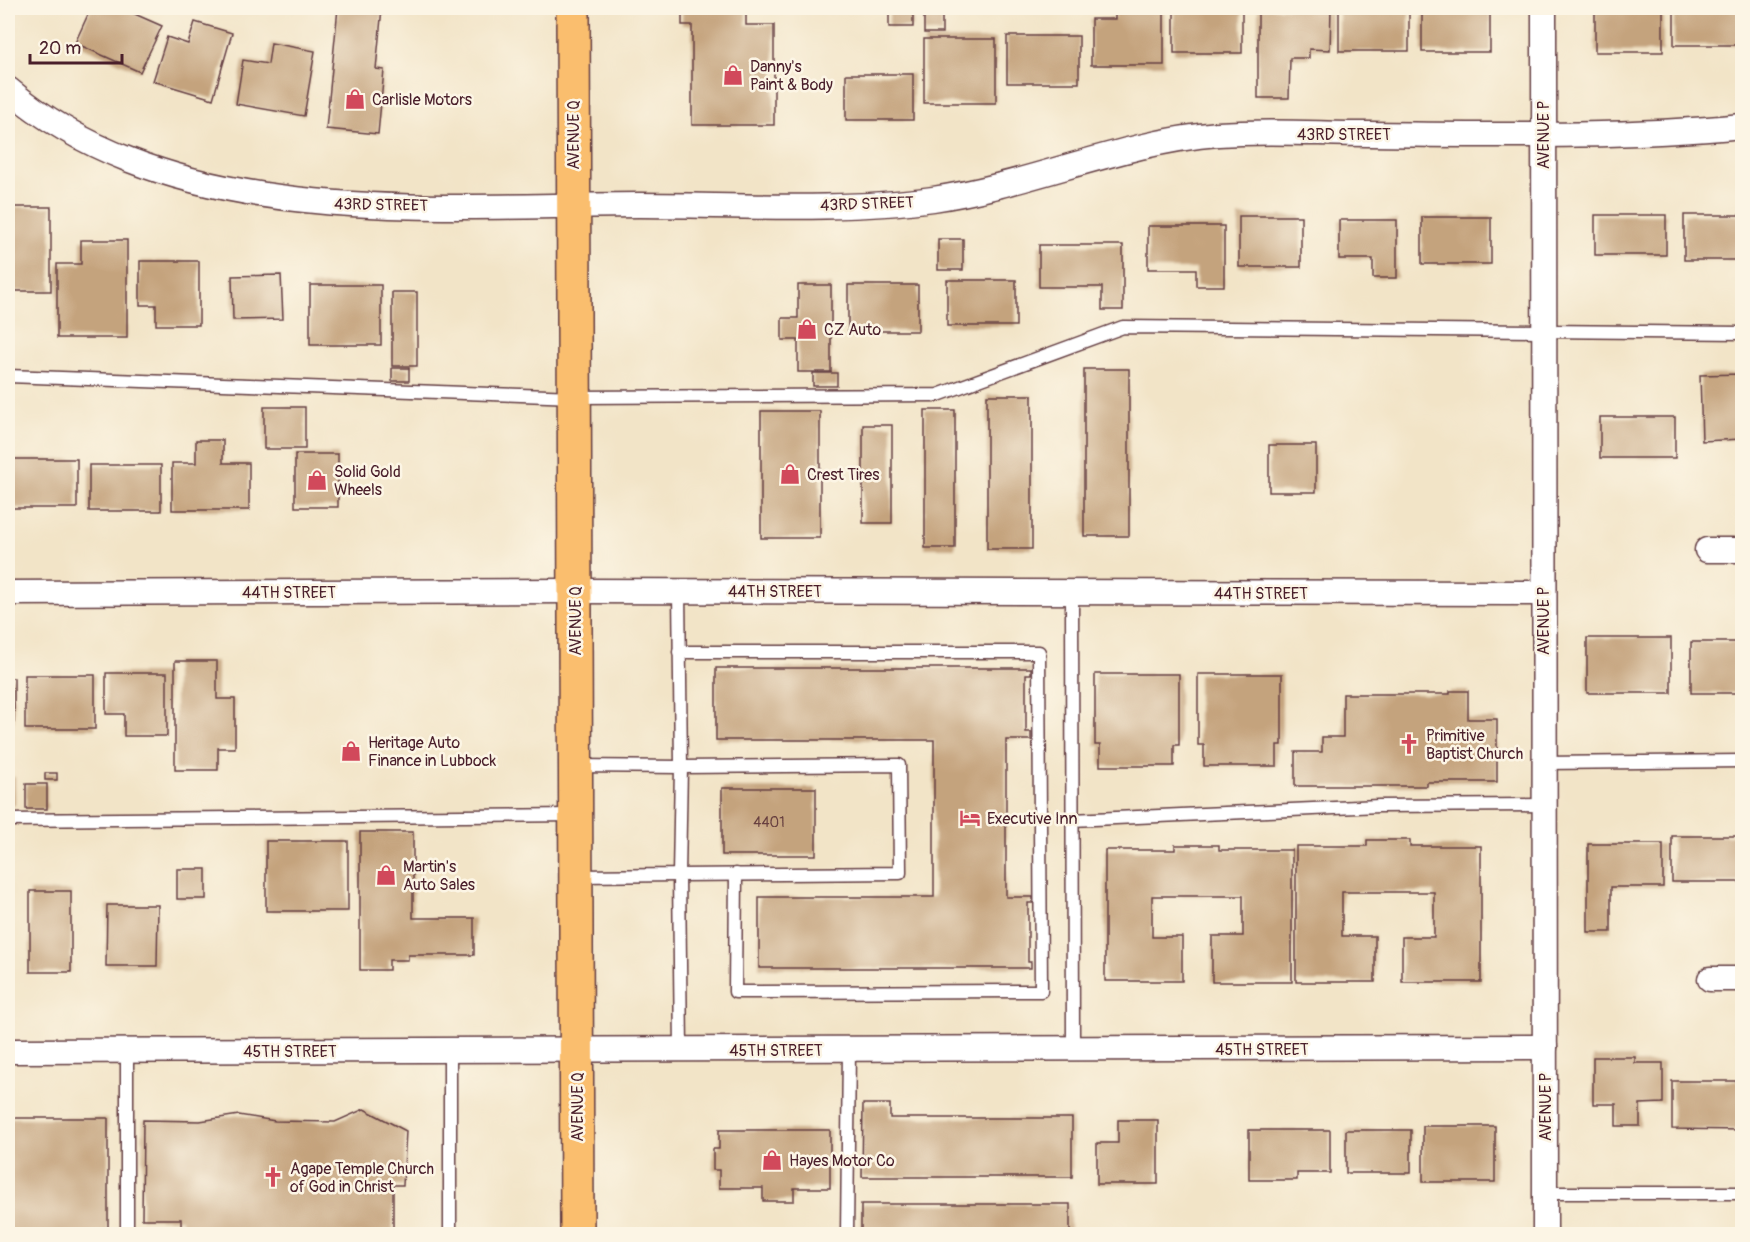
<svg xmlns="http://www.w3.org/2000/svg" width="1750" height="1242" font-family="Pangolin,sans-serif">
<rect width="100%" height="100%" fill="#fcf5e5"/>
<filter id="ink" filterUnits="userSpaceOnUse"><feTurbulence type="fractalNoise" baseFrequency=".0167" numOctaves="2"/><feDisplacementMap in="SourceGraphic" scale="12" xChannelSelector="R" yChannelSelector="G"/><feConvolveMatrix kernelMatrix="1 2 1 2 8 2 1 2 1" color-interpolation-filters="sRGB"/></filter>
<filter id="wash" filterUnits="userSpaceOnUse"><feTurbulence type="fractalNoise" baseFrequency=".008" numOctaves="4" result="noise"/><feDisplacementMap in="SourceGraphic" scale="24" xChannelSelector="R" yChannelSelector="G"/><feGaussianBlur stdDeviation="1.35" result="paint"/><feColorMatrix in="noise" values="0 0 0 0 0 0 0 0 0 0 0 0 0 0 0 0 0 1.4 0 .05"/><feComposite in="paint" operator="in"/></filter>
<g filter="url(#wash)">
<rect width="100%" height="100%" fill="#f2e4c7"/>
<g id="blocks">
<g fill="#c4a37d">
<polygon points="91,8 121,8 162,26 140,72 75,43"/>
<polygon points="338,8 382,8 376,69 384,70 378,134 326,129"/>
<polygon points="682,8 746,8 746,25 774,25 774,125 692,125 692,25 682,25"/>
<rect x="889" y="8" width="24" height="19"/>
<rect x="924" y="8" width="18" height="25"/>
<polygon points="1115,8 1164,8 1164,65 1091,65 1091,19 1115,19"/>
<rect x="1174" y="8" width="68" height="45"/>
<polygon points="1258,8 1331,8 1330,50 1309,49 1309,58 1290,58 1289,98 1258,98"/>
<rect x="1339" y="8" width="70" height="43"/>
<rect x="1422" y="8" width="68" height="44"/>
<rect x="1595" y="8" width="68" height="44"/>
<rect x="1674" y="8" width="68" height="37"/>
<polygon points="195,22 232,33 213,99 153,81 167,37 188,44"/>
<rect x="1007" y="36" width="72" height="47"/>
<rect x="924" y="39" width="72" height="64"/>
<polygon points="271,43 315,51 304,116 236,104 243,60 268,64"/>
<rect x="846" y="74" width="67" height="46"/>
<rect x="8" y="207" width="43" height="84"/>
<rect x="1595" y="215" width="71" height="40"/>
<rect x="1684" y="215" width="58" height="45"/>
<rect x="1239" y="216" width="62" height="51"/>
<rect x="1422" y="217" width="69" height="47"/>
<polygon points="1339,220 1397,220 1397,278 1373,278 1373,259 1339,259"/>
<polygon points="1148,226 1224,226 1224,286 1196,286 1196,269 1148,269"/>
<rect x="938" y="239" width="25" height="31"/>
<polygon points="81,240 127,240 127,338 57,338 57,264 81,264"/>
<polygon points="1039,245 1123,245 1123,310 1102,310 1102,287 1039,287"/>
<polygon points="140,261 199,261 199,325 156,325 156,305 140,305"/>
<polygon points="281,275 283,319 233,320 232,276"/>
<rect x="947" y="280" width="69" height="46"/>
<rect x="310" y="285" width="71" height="60"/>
<polygon points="798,285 831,285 831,372 798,372 798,340 782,340 782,318 798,318"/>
<rect x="848" y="285" width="70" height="46"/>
<rect x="392" y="292" width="25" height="74"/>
<rect x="392" y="368" width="17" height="13"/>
<rect x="1084" y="369" width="45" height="167"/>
<rect x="813" y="373" width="24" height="13"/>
<polygon points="1742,374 1742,439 1702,441 1700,375"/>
<rect x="987" y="395" width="45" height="154"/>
<rect x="264" y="407" width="41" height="42"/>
<rect x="925" y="410" width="30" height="138"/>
<rect x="761" y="411" width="59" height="127"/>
<rect x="1600" y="417" width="75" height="41"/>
<rect x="863" y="425" width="29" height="98"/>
<polygon points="196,440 223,440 223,463 249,463 249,510 172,510 172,463 196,463"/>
<rect x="1269" y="445" width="47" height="47"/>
<rect x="295" y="454" width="43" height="53"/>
<rect x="8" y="459" width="69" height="49"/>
<rect x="89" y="465" width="72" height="46"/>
<rect x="1587" y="638" width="84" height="55"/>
<rect x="1691" y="642" width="51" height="51"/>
<polygon points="175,661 217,661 217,699 235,699 235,748 218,748 218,770 175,770"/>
<polygon points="716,668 1031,668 1031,674 1026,674 1026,732 1031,732 1031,740 1006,740 1006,897 1033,897 1033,903 1028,903 1028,962 1031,962 1031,968 759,968 759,897 934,897 934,740 716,740"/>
<polygon points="106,673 167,673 167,736 124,736 124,714 106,714"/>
<polygon points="1095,674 1179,674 1179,745 1174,745 1174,766 1100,766 1100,745 1095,745"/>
<polygon points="1198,674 1282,674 1282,745 1277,745 1277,766 1204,766 1204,745 1198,745"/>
<rect x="25" y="675" width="70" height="54"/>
<rect x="8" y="678" width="6" height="44"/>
<polygon points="1450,691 1468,691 1468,719 1497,719 1497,782 1427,782 1427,786 1295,786 1295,752 1322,752 1322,737 1343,737 1343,694 1450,694"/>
<rect x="45" y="773" width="12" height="7"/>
<rect x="8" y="777" width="7" height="28"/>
<rect x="26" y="784" width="21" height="25"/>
<rect x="722" y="788" width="94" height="67"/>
<polygon points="360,832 413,832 413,918 474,918 474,955 408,955 408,960 389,960 389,970 360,970"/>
<rect x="1672" y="836" width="70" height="46"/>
<polygon points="1367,840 1410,840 1410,846 1481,846 1481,982 1402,982 1402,937 1434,937 1434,892 1342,892 1342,936 1375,936 1375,982 1296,982 1296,846 1367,846"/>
<rect x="266" y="841" width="82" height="70"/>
<polygon points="1588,844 1663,844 1663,887 1611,887 1611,932 1588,932"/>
<polygon points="1175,845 1219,845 1219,850 1292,850 1292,982 1212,982 1212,936 1243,936 1243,896 1152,896 1152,937 1182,937 1182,981 1105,981 1105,850 1175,850"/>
<rect x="177" y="869" width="29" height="30"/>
<rect x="30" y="891" width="41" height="81"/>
<polygon points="107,905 158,905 157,966 106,966"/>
<polygon points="1593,1057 1635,1057 1635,1063 1663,1063 1663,1103 1640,1104 1640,1126 1616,1126 1616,1104 1593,1104"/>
<polygon points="1672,1081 1742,1081 1742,1130 1672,1129"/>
<polygon points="863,1104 890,1104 890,1118 1072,1118 1072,1177 862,1177"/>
<polygon points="364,1109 406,1131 403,1185 393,1185 393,1234 181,1234 181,1219 142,1219 143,1120 200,1121 239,1115 275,1121 335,1122"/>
<rect x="8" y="1118" width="100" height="116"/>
<polygon points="1118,1120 1158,1120 1158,1184 1097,1184 1097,1143 1118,1143"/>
<rect x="1423" y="1126" width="72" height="56"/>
<polygon points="719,1130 830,1130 830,1188 794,1188 794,1201 763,1201 763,1188 719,1188 719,1170 713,1170 713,1149 719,1149"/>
<polygon points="1249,1130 1330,1130 1330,1173 1297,1173 1297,1180 1249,1180"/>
<rect x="1346" y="1130" width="65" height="43"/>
<rect x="861" y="1204" width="209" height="30"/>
<rect x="1423" y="1231" width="26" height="3"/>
</g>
</g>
</g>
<g filter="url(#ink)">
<use href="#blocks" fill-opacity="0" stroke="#633d42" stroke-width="1.5"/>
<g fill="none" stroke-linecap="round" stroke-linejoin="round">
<g stroke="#633d42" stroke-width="15">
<g id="service">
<polyline points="8,376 574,397 938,395 1123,327 1742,333"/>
<polyline points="679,591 681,767 899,765 900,873 679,875 681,1050"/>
<polyline points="1072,593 1073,1049"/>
<polyline points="679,652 1039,652 1041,991 735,992 736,874"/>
<polyline points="1543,763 1742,761"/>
<polyline points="576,766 681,767 679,875 577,876"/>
<polyline points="8,820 574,815"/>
<polyline points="1072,820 1379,806 1543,805"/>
<polyline points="127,1051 127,1234"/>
<polyline points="1545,1193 1742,1193"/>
<polyline points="450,1234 450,1050"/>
<polyline points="847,1234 849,1049"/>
</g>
</g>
<g stroke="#633d42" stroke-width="27">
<g id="minor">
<polyline points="1544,8 1545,1234"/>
<path d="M 8,89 C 179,232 432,205 640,205 C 735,205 839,212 933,199 C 1030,185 1121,142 1218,134 C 1268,130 1320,134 1369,134 C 1494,135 1618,138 1742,126"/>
<polyline points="1707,550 1742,550"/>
<polyline points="8,593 575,591 1543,593"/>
<polyline points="1710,979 1742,979"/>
<polyline points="8,1051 1545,1047"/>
</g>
</g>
<g stroke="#633d42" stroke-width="36">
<polyline id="trunk" points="573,8 577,1234"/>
</g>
<use href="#service" stroke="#fff" stroke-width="12"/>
<use href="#minor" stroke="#fff" stroke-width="24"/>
<use href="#trunk" stroke="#fabe6e" stroke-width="33"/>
</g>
</g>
<defs>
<g id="shop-bare" transform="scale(1.62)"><path d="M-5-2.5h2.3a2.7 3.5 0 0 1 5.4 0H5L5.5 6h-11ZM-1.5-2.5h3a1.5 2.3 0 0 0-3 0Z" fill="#d1495b" stroke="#fcf5e5" stroke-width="2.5" paint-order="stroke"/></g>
<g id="church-bare" transform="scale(1.62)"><path d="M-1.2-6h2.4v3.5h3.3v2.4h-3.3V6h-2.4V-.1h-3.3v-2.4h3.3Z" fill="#d1495b" stroke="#fcf5e5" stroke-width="2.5" paint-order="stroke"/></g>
<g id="hotel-bare" transform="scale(1.62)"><path d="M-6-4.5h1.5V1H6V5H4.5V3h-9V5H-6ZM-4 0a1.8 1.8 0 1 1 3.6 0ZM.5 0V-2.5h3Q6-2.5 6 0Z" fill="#d1495b" stroke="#fcf5e5" stroke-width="2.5" paint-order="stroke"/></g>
</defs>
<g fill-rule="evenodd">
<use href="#shop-bare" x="733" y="75"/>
<use href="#shop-bare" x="355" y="99"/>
<use href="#shop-bare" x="807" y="329"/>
<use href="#shop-bare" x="790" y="474"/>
<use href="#shop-bare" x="317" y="480"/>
<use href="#church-bare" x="1409" y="744"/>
<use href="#shop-bare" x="351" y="751"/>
<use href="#hotel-bare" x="970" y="818"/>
<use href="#shop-bare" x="386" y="875"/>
<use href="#shop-bare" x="772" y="1160"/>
<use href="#church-bare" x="273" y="1177"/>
</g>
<g text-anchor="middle" stroke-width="5" stroke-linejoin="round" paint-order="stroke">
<g font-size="14" fill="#684040">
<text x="769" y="827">4401</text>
</g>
<g font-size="16" fill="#4a1f2b" stroke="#fcf5e5" text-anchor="start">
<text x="750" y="72">Danny's<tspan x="750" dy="18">Paint &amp; Body</tspan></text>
<text x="372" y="105">Carlisle Motors</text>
<text x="824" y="335">CZ Auto</text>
<text x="334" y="477">Solid Gold<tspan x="334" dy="18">Wheels</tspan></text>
<text x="807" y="480">Crest Tires</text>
<text x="1426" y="741">Primitive<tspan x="1426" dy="18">Baptist Church</tspan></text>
<text x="368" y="748">Heritage Auto<tspan x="368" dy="18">Finance in Lubbock</tspan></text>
<text x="987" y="824">Executive Inn</text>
<text x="403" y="872">Martin's<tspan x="403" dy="18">Auto Sales</tspan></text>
<text x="789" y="1166">Hayes Motor Co</text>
<text x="290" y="1174">Agape Temple Church<tspan x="290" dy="18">of God in Christ</tspan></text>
</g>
<g font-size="16" fill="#4a1f2b" stroke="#fcf5e5">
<text x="1344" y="140">43RD STREET</text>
<text transform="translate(573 135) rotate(-90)" y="6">AVENUE Q</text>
<text transform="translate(1543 135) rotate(-90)" y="6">AVENUE P</text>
<text transform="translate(867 203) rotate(-2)" y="6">43RD STREET</text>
<text transform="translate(381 204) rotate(1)" y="6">43RD STREET</text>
<text x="775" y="597">44TH STREET</text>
<text x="289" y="598">44TH STREET</text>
<text x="1261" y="599">44TH STREET</text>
<text transform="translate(575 621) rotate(-90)" y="6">AVENUE Q</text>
<text transform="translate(1543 621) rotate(-90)" y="6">AVENUE P</text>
<text x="1262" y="1055">45TH STREET</text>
<text x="776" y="1056">45TH STREET</text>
<text x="290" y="1057">45TH STREET</text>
<text transform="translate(577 1107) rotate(-90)" y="6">AVENUE Q</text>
<text transform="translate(1545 1107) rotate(-90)" y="6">AVENUE P</text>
</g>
</g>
<rect width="1750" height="1242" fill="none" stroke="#fcf5e5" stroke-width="30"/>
<path d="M30 54v9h92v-9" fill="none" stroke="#4a1f2b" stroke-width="3"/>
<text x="39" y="54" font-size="18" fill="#4a1f2b" stroke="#fcf5e5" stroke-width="4.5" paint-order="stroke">20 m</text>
</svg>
